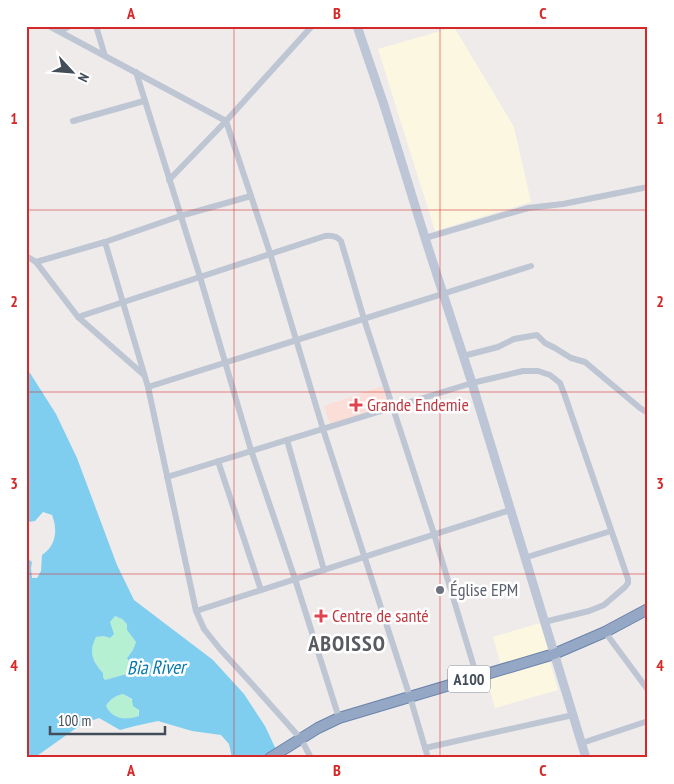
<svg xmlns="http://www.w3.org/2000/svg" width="674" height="784" font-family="'PT Sans Narrow',sans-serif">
<rect width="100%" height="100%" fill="#efebeb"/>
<g fill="#fcf7e1">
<polygon points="454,27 514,127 531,202 435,231 378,49"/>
<polygon points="540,623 549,651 501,665 493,637"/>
<polygon points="550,662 558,690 495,708 487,680"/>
</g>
<polygon fill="#fcded8" points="382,386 389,405 330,425 324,406"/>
<g fill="#b5f0d2">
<path d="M 115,616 L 122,619 L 127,624 L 127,630 L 136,642 L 133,650 L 127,658 L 130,663 L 130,673 L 105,680 L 103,677 L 103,673 C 93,660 88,653 96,637 L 103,636 L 109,638 L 110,622 Z"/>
<path d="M 123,694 C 132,699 139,705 139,716 C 126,720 113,720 106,706 C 110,699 115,696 123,694 Z"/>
</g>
<path fill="#7fcef0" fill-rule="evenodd" d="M 26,370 L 30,373 L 56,414 L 77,458 L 117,565 L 134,600 L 213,660 L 244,694 L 265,726 L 280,758 L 232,758 L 229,744 L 221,735 L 192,731 L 158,721 L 135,726 L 120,730 L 99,718 L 82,724 L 34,758 L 26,758 L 26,557 L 32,562 L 31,568 L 32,578 L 37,578 L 41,571 L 42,555 C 56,546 58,530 52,515 L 43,512 L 35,521 L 29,522 L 26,531 L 26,457 L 29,451 L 26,444 ZM 115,616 L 122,619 L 127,624 L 127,630 L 136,642 L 133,650 L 127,658 L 130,663 L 130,673 L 105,680 L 103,677 L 103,673 C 93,661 88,653 96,637 L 103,636 L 110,638 L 114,634 L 110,622 ZM 123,694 L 132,699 L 133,706 L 139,710 L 139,716 C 126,720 113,720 106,706 C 110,699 115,696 123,694 Z"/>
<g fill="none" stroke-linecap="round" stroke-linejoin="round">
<g stroke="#6b83aa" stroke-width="12">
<polyline id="trunk" points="270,758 318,728 339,718 554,654 605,632 648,609"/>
</g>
<g stroke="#bdc6d2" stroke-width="6">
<polyline points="49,26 226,121 270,253 323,429 410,697 428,758"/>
<polyline points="96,26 105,56"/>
<polyline points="60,31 70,26"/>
<polyline points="136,72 200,277 251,450 295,579 339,718"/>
<polyline points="73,121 144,101"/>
<polyline points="169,180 226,121 312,26"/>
<polyline points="425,238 528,208 563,204 648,187"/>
<polyline points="105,242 148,387 196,611 204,629 220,649 252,684 301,739 311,758"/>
<polyline points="26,256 36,262 78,317 144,375"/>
<polyline points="36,262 105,242 180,216 251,196"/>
<path d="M 78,317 L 325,236 C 332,235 337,236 341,241 L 364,319 L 434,534 L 477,677"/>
<polyline points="463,356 498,347 514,339 537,335 545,343 555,348 571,358 585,362 640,408 648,413"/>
<polyline points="148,387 531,266"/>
<polyline points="287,440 324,570"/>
<polyline points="218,461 261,590"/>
<polyline points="167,477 472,383 523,371 538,371 550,375 560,383 565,396 628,579 628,583 625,587 604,605 589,611 544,622"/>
<polyline points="524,558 611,531"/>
<polyline points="196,611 510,510"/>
<polyline points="605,632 648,690"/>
<polyline points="582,743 648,721"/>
<polyline points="425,748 573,715"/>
</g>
<polyline stroke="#bcc6d6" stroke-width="9" points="357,26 384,105 425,238 472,383 586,758"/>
<use href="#trunk" stroke="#94a8c6" stroke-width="10"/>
</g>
<path fill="none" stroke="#d62828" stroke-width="1" stroke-opacity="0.55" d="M 234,26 L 234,758M 440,26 L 440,758M 26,210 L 648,210M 26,392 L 648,392M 26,574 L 648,574"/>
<g fill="#e0444e" stroke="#fff" stroke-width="2">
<path d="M353.5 397.5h5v5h5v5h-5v5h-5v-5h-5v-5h5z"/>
<path d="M318.5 608.5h5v5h5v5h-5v5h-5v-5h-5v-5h5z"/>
</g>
<circle fill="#6b7280" stroke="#fff" stroke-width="2" cx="440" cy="590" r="5"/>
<g text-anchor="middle" stroke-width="5" stroke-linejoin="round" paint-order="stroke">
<rect fill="#fff" stroke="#7b828c" stroke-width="1" x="448" y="665.5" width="42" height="27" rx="4"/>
<g font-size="16" font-weight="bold" fill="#434d5a">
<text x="469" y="685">A100</text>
</g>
<g font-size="18" fill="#be3a42" stroke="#fff" text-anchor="start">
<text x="367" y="411">Grande Endemie</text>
<text x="332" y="622">Centre de santé</text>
</g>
<g font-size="18" fill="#5b616d" stroke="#fff" text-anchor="start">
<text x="450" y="596">Église EPM</text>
</g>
<g font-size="19" font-style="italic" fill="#0479ab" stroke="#fff">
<text transform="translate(156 667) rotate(-1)" y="7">Bia River</text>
</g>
<g font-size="22" font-weight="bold" letter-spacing="1" fill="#585b61" stroke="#fff">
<text x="347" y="651">ABOISSO</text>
</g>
</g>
<rect width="674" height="784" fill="none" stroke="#ffffff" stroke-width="55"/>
<g transform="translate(72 72) rotate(116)" stroke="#ffffff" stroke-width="4" paint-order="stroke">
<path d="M0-4L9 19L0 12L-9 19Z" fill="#434d5a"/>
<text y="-8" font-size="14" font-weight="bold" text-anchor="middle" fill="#434d5a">N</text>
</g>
<path d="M50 726v8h115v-8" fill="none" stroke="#434d5a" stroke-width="2.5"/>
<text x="58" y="726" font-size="15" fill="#434d5a" stroke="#ffffff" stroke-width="4" paint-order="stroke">100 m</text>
<rect x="28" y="28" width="618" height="728" fill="none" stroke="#d62828" stroke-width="2"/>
<g font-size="16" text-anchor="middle" font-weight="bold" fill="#d62828">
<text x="131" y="19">A</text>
<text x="337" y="19">B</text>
<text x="543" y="19">C</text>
<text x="14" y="124">1</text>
<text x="660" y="124">1</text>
<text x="14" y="307">2</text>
<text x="660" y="307">2</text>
<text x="14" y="489">3</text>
<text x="660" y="489">3</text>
<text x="14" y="671">4</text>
<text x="660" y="671">4</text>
<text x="131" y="776">A</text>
<text x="337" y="776">B</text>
<text x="543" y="776">C</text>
</g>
</svg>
